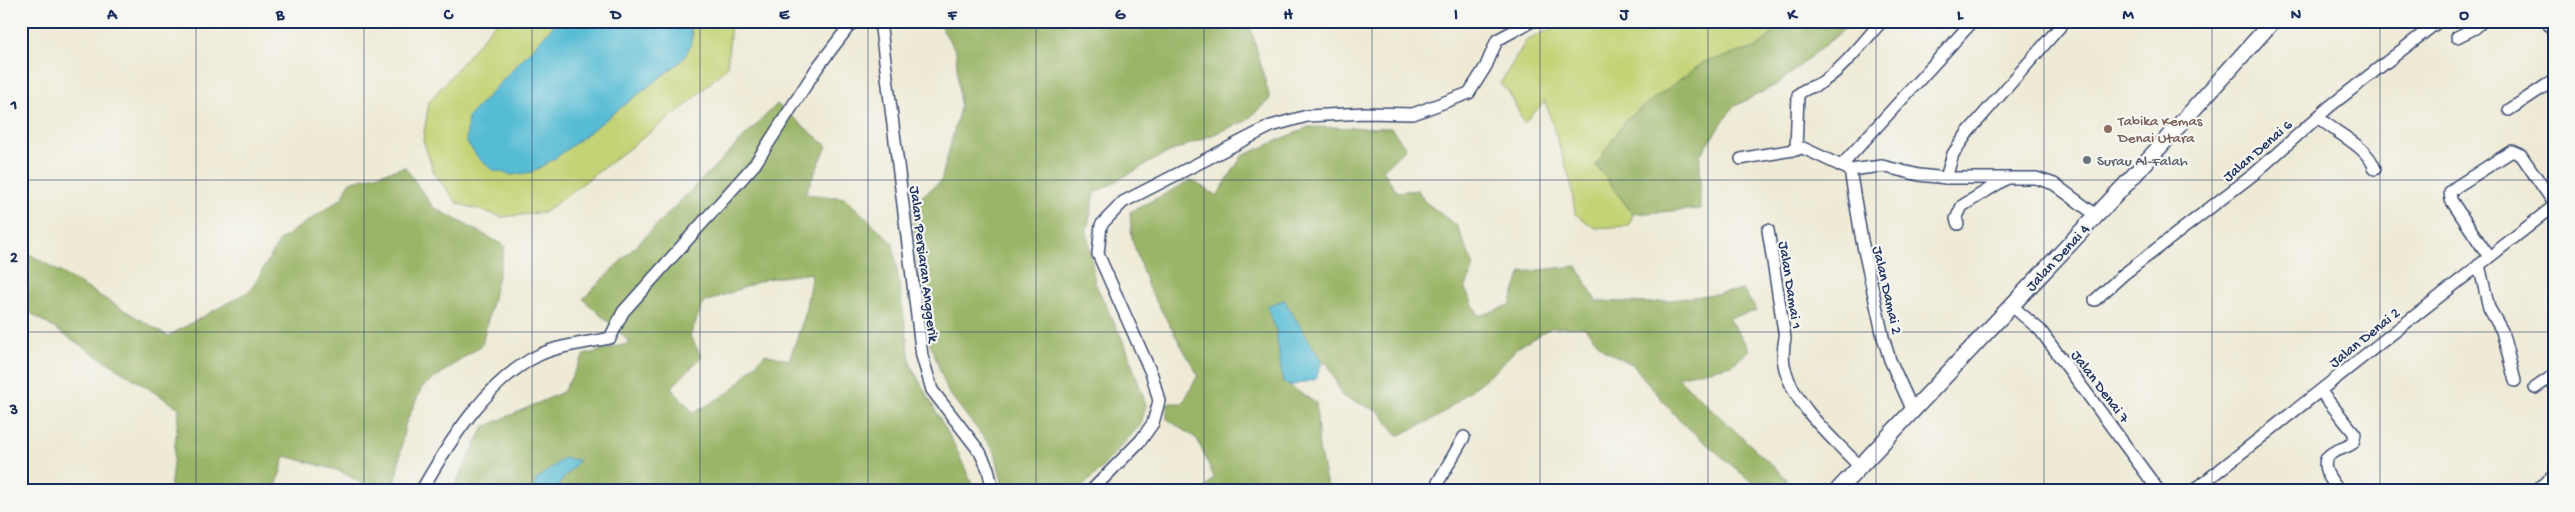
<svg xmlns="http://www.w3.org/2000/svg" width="2575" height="512" font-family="'Gochi Hand',sans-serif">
<rect width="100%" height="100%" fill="#f6f6f2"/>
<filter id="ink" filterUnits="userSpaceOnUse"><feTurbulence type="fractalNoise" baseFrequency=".02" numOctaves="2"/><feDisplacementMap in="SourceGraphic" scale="10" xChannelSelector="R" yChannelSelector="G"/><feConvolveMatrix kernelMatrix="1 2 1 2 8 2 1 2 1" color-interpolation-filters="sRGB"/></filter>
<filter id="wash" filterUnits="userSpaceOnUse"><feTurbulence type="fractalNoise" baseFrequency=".0096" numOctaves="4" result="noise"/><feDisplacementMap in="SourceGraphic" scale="20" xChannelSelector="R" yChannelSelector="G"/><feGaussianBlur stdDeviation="1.12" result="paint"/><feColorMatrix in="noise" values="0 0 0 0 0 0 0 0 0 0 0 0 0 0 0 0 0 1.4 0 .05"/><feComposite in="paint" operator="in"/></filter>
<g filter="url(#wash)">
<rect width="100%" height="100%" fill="#eeead5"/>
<g fill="#c4d376" stroke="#70816a">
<polygon points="497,21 558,21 516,68 532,172 557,157 680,62 693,35 688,21 729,21 731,24 727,67 689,103 545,212 503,217 457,203 434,173 423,140 429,102"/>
<polygon points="1567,21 1786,21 1756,49 1704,62 1596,165 1633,214 1629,226 1595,228 1575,214 1571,183 1545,101 1524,123 1509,92 1500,84 1526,41"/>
</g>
<g fill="#9bb567" stroke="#5b7262" fill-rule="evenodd">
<polygon points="937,21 1249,21 1270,99 1246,121 1163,155 1095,193 1087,230 1095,283 1126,347 1146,405 1141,424 1099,471 1078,491 1004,491 995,452 948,392 926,332 911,205 941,181 960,108 956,51"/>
<polygon points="1786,21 1854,21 1778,84 1733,107 1700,155 1700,209 1633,214 1596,165 1626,119 1704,62 1756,48"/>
<path d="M 777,104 L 827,146 L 805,194 L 845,198 L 893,243 L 911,366 L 955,446 L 975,491 L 560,491 L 559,484 L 578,461 L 564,458 L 536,480 L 534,491 L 452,491 L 484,427 L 563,392 L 584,355 L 631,343 L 583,299 ZM 812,273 L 804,318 L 789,360 L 765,354 L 731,391 L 694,413 L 671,388 L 702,357 L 690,336 L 703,303 L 766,279 Z"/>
<polygon points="1309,127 1391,128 1406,148 1383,170 1397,192 1418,190 1424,201 1457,226 1474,266 1465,289 1479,316 1510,305 1521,272 1577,266 1596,301 1650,303 1743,290 1757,311 1728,318 1750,350 1732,365 1677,377 1787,479 1783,491 1762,491 1680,421 1632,364 1604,350 1584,327 1551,328 1517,348 1497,369 1439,416 1398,436 1380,412 1342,396 1328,364 1322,362 1284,300 1267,306 1276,330 1283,382 1316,403 1319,449 1328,491 1204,491 1214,477 1197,439 1167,419 1167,403 1183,403 1198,375 1148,287 1132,239 1130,212 1192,180 1217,196 1242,156"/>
<polygon points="405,167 433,207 505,246 482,345 422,387 405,425 394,491 377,491 337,470 285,456 275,491 170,491 179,408 21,307 21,249 168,336 251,290 280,240 342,198 350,182"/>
</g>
<g fill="#56bcd4" stroke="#387699">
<path d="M 558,21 L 688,21 C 694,39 692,48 680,62 L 557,157 L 532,172 L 512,175 L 493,170 L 479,159 L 466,141 L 468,117 Z"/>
<polygon points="1284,300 1322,362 1316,379 1290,386 1283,382 1276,330 1267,306"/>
<polygon points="564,458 579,460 559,484 560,491 534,491 536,480"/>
</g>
</g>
<g filter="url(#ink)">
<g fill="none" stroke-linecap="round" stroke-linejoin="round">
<g stroke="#3b4b70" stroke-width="14">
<g id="minor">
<polyline points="880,21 922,356 932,390 980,452 988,469 993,491"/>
<polyline points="2546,21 2554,32"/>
<polyline points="2457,37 2475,28 2483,21"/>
<polyline points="2509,110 2554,80"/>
<path d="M 2318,117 C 2336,134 2367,145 2375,169"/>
<path d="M 1796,150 L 1798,95 C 1804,87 1814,88 1822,82 C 1845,67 1863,42 1882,21"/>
<path d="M 1741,159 C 1762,154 1782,153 1803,148 L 1850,170 L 1882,166 L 1919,175 L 1946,178 L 2036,178 L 2054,184 L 2096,215"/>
<polyline points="1841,166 1973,21"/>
<polyline points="1850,170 1862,241 1883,337 1890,360 1913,411"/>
<polyline points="1946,178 1953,154 1968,132 2065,21"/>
<polyline points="1958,224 1956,219 1962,206 2007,178"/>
<path d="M 1768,230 L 1785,338 C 1783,348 1782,359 1785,369 C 1795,407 1834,439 1860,467"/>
<polyline points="2489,257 2451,200 2450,192 2456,187 2512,151 2521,155 2554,203"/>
<polyline points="2479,265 2489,308 2502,331 2515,381"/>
<polyline points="2095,300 2124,274 2254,174 2329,107 2439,21"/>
<polyline points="2012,306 2040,330 2159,491"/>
<polyline points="2535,388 2554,375"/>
<path d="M 2321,392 L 2355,434 L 2353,443 C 2346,448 2339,449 2332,453 C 2316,464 2332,481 2339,491"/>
<path d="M 424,491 L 424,486 C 451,439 489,379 539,355 C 560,345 587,343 610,338 L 623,312 L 755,164 L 817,68 L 853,21"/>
<polyline points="1091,491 1141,440 1153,423 1159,401 1152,375 1098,254 1101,225 1123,202 1271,126 1307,116 1365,113 1413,114 1469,93 1486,66 1497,40 1532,21"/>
<polyline points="1433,491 1464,437"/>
<polyline points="2193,491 2554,206"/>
</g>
</g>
<g stroke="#3b4b70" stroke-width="18">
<g id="tertiary">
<polyline points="1837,491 2127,183 2273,21"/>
<polyline points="2538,491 2554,478"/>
</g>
</g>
<use href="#minor" stroke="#fff" stroke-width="11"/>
<use href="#tertiary" stroke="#fff" stroke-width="15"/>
</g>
</g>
<path fill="none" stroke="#1b2f5e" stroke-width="1" stroke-opacity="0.55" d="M 196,21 L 196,491M 364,21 L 364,491M 532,21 L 532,491M 700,21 L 700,491M 868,21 L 868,491M 1036,21 L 1036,491M 1204,21 L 1204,491M 1372,21 L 1372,491M 1540,21 L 1540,491M 1708,21 L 1708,491M 1876,21 L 1876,491M 2044,21 L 2044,491M 2212,21 L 2212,491M 2380,21 L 2380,491M 21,180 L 2554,180M 21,332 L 2554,332"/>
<circle fill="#8d6e63" stroke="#f6f6f2" stroke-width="2" cx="2108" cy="129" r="5"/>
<circle fill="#6b7280" stroke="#f6f6f2" stroke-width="2" cx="2087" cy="160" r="5"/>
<g text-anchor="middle" stroke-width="4.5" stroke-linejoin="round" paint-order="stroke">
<g font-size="15" fill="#785e54" stroke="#f6f6f2" text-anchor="start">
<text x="2118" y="125">Tabika Kemas<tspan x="2118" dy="17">Denai Utara</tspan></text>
</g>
<g font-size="15" fill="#1b2f5e" stroke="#f6f6f2">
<text transform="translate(2257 150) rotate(-41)" y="5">Jalan Denai 6</text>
<text transform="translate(2057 257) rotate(-47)" y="5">Jalan Denai 4</text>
<text transform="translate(925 264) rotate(83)" y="5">Jalan Persiaran Anggerik</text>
<text transform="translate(1791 285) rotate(81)" y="5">Jalan Damai 1</text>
<text transform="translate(1888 290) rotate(77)" y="5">Jalan Damai 2</text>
<text transform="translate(2364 337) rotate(-39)" y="5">Jalan Denai 2</text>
<text transform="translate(2101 386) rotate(53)" y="5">Jalan Denai 7</text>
</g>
<g font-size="15" fill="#5b616d" stroke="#f6f6f2" text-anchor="start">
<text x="2097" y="165">Surau Al-Falah</text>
</g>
</g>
<rect width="2575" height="512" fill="none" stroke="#f6f6f2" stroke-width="55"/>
<rect x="28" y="28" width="2520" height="456" fill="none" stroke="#1b2f5e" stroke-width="2"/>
<g font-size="16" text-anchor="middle" font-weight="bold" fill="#1b2f5e">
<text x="112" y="19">A</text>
<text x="280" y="19">B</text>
<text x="448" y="19">C</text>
<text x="616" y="19">D</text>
<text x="784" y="19">E</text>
<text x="952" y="19">F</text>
<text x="1120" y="19">G</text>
<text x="1288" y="19">H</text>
<text x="1456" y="19">I</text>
<text x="1624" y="19">J</text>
<text x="1792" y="19">K</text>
<text x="1960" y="19">L</text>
<text x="2128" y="19">M</text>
<text x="2296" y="19">N</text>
<text x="2464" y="19">O</text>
<text x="14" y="109">1</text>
<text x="14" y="262">2</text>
<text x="14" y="414">3</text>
</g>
</svg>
